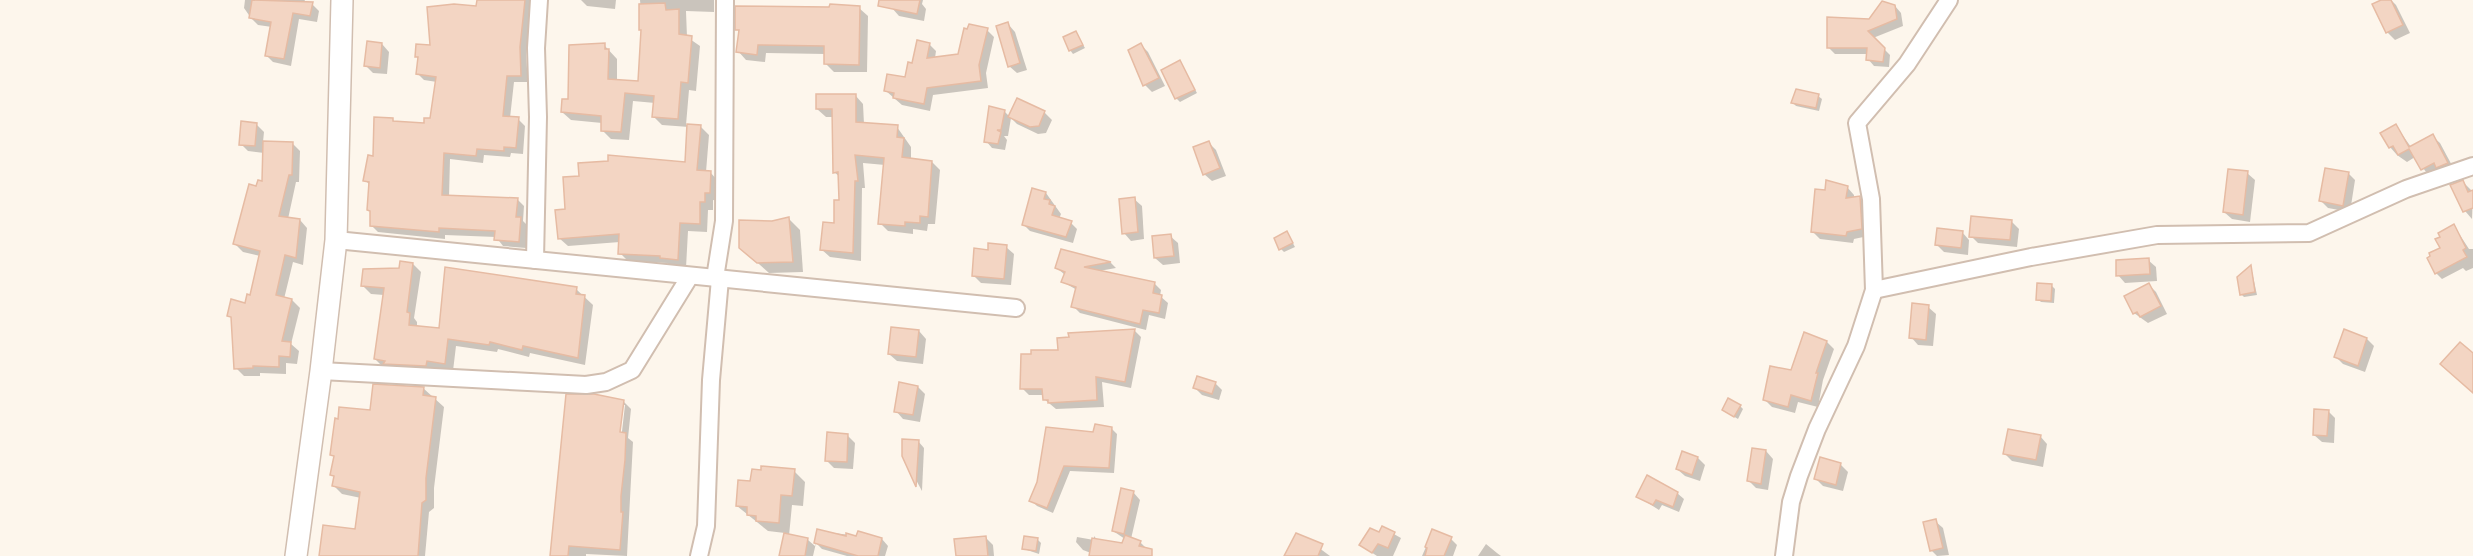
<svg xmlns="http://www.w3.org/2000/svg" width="2473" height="556" font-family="'DM Sans',sans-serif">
<rect width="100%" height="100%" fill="#fdf6ec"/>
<g fill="#0003" fill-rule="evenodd">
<polygon points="245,0 305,0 304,2 312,4 319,11 317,22 299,19 291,66 273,62 266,55 272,27 258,25 251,18 244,8"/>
<polygon points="478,0 532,0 526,55 528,82 514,82 510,118 518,119 525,126 523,154 511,153 510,157 484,155 483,163 450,159 449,197 517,199 524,206 523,221 527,225 526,248 503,246 496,237 445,235 445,239 378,232 371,225 372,213 368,210 370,185 365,180 392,119 396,123 425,124 431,120 437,82 424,80 417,73 420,60 416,56 432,47 478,7"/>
<polygon points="581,0 616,0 615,9 587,6"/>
<polygon points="640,0 714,0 714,12 686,11 687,37 700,46 696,91 689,90 686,125 700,126 709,135 706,172 710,172 718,181 718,201 713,200 713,210 708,210 707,232 688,231 686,268 670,266 667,263 628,261 620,253 620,242 568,246 559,238 567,211 686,163 689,127 662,125 653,116 655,103 633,101 629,140 611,139 602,130 602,123 571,120 562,112 604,45 617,59 617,81 639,82 643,32"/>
<polygon points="893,0 923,0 922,4 926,9 924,21 899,16 892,8"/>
<polygon points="2384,0 2391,0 2396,5 2410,33 2395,40 2387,32"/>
<polygon points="1895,6 1901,13 1903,26 1873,38 1890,55 1889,67 1874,66 1868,59 1868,54 1835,54 1829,48"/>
<polygon points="859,8 868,16 867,72 834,72 825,63 825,54 766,53 765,62 746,60 738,51 740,33 737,29"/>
<polygon points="1008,24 1015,32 1027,70 1017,73 1009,66"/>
<polygon points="987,30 994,37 986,73 988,88 933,95 930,111 902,105 886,91 906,79 929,44 936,51 935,58 959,55"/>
<polygon points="1076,33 1085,48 1073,54 1070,50"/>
<polygon points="382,44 389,52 387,74 373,73 366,66"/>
<polygon points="1141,45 1148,52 1165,86 1152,92 1145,85"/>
<polygon points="1180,62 1197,93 1180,102 1176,98"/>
<polygon points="855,95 863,104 864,124 897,127 911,147 911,159 932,162 940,170 935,224 928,224 927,231 913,229 913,234 888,231 880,223 885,165 863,163 865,188 862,188 861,261 830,257 821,249 835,225 840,202 840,177 834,172 834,117 826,117 817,109"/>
<polygon points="1818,96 1822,99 1819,111 1796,106 1792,102"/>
<polygon points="1018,100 1045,113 1052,120 1046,133 1038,134 1017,124 1011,118 1008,136 1004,136 1007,140 1005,150 992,148 986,141 1005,112 1010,117"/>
<polygon points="256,124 264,132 263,142 292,143 300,151 299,182 296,182 288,219 300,220 307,228 303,265 293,262 284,299 292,300 300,308 291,344 299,351 297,364 286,363 286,374 260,373 260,376 244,376 236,368 233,320 229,315 246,304 251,297 260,256 243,252 235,244 257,187 264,183 264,153 248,151 241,144"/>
<polygon points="2396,126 2411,147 2432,136 2440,143 2455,171 2429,176 2415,157 2407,162 2397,155 2390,147"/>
<polygon points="1209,143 1216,150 1226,176 1212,181 1204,174"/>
<polygon points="2247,173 2255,180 2250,222 2232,219 2224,212"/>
<polygon points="2348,173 2355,180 2350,212 2328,208 2321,201"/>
<polygon points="2463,182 2473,192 2472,219 2465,211 2452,186"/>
<polygon points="1847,187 1854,195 1854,198 1859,198 1866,205 1868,236 1854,239 1853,243 1820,239 1813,232"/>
<polygon points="1046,193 1061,214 1059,219 1071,223 1077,229 1073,243 1030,231 1023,224"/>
<polygon points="1134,199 1142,206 1144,239 1131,241 1124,233"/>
<polygon points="789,219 800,230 803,272 769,273 740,247 772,222"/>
<polygon points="2011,221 2019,229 2017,247 1978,243 1971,236"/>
<polygon points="2454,226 2469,249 2473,249 2473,268 2466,271 2463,268 2442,279 2436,273 2442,248"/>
<polygon points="1962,232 1969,240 1968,255 1944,252 1937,245"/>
<polygon points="1287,233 1295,247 1284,252 1281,249"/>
<polygon points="1170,236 1178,243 1180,263 1163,265 1155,258"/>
<polygon points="1006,247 1014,254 1011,285 981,283 973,275 989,251"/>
<polygon points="1062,251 1111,263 1116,268 1099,271 1154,283 1161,290 1160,296 1168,303 1165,319 1149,315 1146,330 1080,313 1073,306 1077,290 1063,282 1065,275 1057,268"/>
<polygon points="2148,260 2156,267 2157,281 2125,283 2118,275"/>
<polygon points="413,264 421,272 414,318 417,322 417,327 441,330 576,289 593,305 585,365 530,353 529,357 498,349 497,352 456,346 453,371 434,369 434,373 383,367 375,359 384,295 371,294 363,286 388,272 388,268 400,270"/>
<polygon points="2251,267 2257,295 2244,297 2241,294"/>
<polygon points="2051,285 2055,289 2054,303 2041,302 2038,299"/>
<polygon points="2149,285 2156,292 2167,314 2148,323 2134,313"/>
<polygon points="1928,307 1936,314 1933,346 1918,345 1911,337"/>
<polygon points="1134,330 1141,337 1131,388 1102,382 1104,407 1056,409 1044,399 1044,395 1029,395 1022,388 1059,352"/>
<polygon points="919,331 926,339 923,364 897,361 889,354"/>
<polygon points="2367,339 2374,346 2365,372 2343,364 2336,357"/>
<polygon points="1827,342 1834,349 1823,380 1818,407 1798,402 1795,413 1772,407 1765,400 1792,372"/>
<polygon points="1215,383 1222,390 1219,400 1202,395 1195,388"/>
<polygon points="918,387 925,394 920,422 903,419 896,411"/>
<polygon points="423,388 444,407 434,488 434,508 429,512 425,556 320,556 357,530 361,498 342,494 334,486 335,477 332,474 335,458 332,454 371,411"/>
<path d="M 623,401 L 631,409 L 628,438 L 633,442 L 627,556 L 586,554 L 586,556 L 553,556 ZM 622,405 L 625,405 L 621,440 L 618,440 Z"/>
<polygon points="1740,406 1743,409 1738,419 1723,410"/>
<polygon points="2328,411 2335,418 2334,443 2322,442 2314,435"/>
<polygon points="1111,428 1117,434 1114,473 1070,471 1053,513 1037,506 1031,500 1095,434"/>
<polygon points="848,436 855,443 853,469 834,468 826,460"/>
<polygon points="2040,436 2047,444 2043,467 2012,461 2005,454"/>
<polygon points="918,441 924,448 922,491 903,456"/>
<polygon points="1766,451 1773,459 1768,490 1756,488 1749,481"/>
<polygon points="1682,453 1698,458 1705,465 1700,481 1685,476 1677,469"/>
<polygon points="1840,464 1848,472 1843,491 1823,486 1816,479"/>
<polygon points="794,471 805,482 803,506 792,505 789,536 808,540 815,546 818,531 882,539 888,546 885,556 847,556 822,549 816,543 813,556 781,556 785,533 768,531 737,506 752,483"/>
<polygon points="1133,492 1140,500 1131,539 1140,542 1147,549 1145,556 1091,556 1091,553 1083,550 1076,542 1077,537 1094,540 1094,536 1098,541 1123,545 1125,539 1113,531"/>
<polygon points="1677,493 1684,499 1679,512 1662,505 1659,510 1637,496"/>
<polygon points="1935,521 1943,528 1949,555 1937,556 1932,551 1925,523"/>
<polygon points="1383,528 1401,538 1393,556 1377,556 1365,548"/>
<polygon points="1433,531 1451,539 1457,545 1453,556 1422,556"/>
<polygon points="985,537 993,545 994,556 958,556"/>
<polygon points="1037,539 1041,543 1039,554 1024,549"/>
<polygon points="1307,539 1330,556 1286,556"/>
<polygon points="1486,544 1497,553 1501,556 1478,556"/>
</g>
<g fill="#f3d5c3" stroke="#e6bba3" stroke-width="1.5">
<polygon points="252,0 313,2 310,16 293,13 284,59 265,56 271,22 249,18"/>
<polygon points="477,0 525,0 520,47 521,76 507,76 503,116 519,117 516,148 504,147 504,151 477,149 476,156 444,153 442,195 518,198 516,217 521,217 519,242 494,240 495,231 439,228 439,232 370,226 370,211 367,210 369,182 363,181 368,155 373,156 374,117 393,118 393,121 424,123 424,118 430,118 436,77 416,74 418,57 415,57 416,44 430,45 427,7 454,4 476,6"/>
<polygon points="879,0 920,0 917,14 878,6"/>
<polygon points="2381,0 2391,0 2403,25 2386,33 2372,4"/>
<polygon points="1882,1 1895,5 1897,19 1868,31 1885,48 1883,62 1866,60 1867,48 1827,48 1827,17 1869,19"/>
<polygon points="665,3 666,10 679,9 679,34 692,36 688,83 681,82 678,119 652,117 654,96 625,93 621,132 601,131 601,116 561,112 562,99 568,99 569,45 605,43 605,49 609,49 608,79 638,81 641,30 639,30 639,4"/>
<polygon points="830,4 860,6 859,65 824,64 824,46 758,45 757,55 736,52 739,30 735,30 735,6 829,7"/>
<polygon points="1008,22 1020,63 1008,67 996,26"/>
<polygon points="969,24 988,28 979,65 981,81 927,88 924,104 893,98 894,93 884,91 887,74 905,77 908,62 912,63 917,40 930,43 927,58 958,54 964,28 967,29"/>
<polygon points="1076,31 1083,45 1069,51 1063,37"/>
<polygon points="367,41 382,43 380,68 364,66"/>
<polygon points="1141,43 1159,78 1143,86 1128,50"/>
<polygon points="1180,60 1195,90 1175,99 1161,70"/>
<polygon points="1796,89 1819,94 1816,108 1791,103"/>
<polygon points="816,94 856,94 856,122 898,125 897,137 904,138 902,157 932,161 928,217 920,216 920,223 905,222 905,226 878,224 884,158 855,155 858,181 855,181 853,253 820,250 823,222 834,223 834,200 839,200 838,172 833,173 832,109 816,109"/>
<polygon points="1017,98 1045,111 1039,126 1030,127 1008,117"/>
<polygon points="989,106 1005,110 1001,130 997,130 1001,132 998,144 984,142"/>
<polygon points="241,121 257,123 255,146 239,145"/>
<polygon points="687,124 701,125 697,170 711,171 710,193 705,193 705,202 700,202 700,224 680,223 678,260 660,258 660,256 618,254 619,234 558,239 555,210 565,209 563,177 579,176 578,163 608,161 608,155 685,162"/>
<polygon points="2396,124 2409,147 2433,134 2448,163 2436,168 2434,163 2421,170 2409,149 2398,155 2393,146 2389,148 2380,133"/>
<polygon points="263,141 293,142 292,175 289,175 279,216 300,219 296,258 285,255 276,295 292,299 282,341 291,342 290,357 279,356 279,367 253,366 253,368 234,369 231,317 227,316 231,299 245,303 247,294 250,295 260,251 233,244 249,184 256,186 258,180 262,181"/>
<polygon points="1209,141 1220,168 1203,175 1193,147"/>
<polygon points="2325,168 2349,172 2343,206 2319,201"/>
<polygon points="2228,169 2248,171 2243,215 2223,212"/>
<polygon points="1826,180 1848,186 1846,198 1860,196 1862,229 1847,232 1846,236 1811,232 1815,189 1825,190"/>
<polygon points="2463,180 2468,192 2473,190 2473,208 2463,212 2450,185"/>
<polygon points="1032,188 1046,192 1044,199 1050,200 1049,204 1055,206 1052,215 1072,221 1066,237 1022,225"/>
<polygon points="1135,197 1138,232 1122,234 1119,199"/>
<polygon points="1971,216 2012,220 2010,240 1969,237"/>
<polygon points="789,217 793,262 757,263 739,248 739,220 772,221"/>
<polygon points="2454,224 2466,248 2463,250 2467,257 2435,274 2427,258 2430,256 2429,253 2440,248 2435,239 2440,237 2438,233"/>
<polygon points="1937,228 1963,231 1961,248 1935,245"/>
<polygon points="1287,231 1293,243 1279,250 1274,238"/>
<polygon points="1171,234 1174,256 1154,258 1152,236"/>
<polygon points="988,243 1007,245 1004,279 972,276 974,248 988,250"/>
<polygon points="1061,249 1111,262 1084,267 1155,282 1153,293 1162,295 1159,313 1143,310 1140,324 1071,307 1076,287 1061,282 1065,272 1055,268"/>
<polygon points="2149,258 2150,274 2116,276 2116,260"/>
<polygon points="400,261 413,263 407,312 410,313 409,325 439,328 445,267 577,287 576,294 585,295 578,358 523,346 522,350 490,342 489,345 448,339 445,364 427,361 426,366 383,364 385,361 374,359 384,288 361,286 363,269 399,268"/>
<polygon points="2251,265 2255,292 2240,295 2237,277"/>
<polygon points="2037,283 2052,284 2051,301 2036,300"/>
<polygon points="2149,283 2161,306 2140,317 2137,312 2133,314 2124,296"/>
<polygon points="1912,303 1929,305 1926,340 1909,338"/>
<polygon points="891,327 919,330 916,357 888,354"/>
<polygon points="1135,329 1125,382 1096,377 1097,400 1048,403 1048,400 1043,400 1042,389 1020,389 1021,354 1031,354 1031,350 1058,350 1057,338 1069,337 1068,333"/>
<polygon points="2344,329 2367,338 2358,366 2334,357"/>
<polygon points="1804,332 1827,341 1816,373 1818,373 1811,401 1791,395 1788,407 1763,400 1770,366 1791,370"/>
<polygon points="2460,342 2473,353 2473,393 2440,364"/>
<polygon points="1197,376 1216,382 1212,394 1193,388"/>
<polygon points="899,382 918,386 913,415 894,412"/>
<polygon points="373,384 424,387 423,395 436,397 426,478 426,500 422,503 418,556 319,556 323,525 355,529 360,492 332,486 334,476 330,475 334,456 330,455 335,418 338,419 339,407 370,410"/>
<polygon points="566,394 594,394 624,400 620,432 626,433 625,460 621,496 621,512 623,512 620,550 569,546 568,556 550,556"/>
<polygon points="1728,398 1741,405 1734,417 1722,410"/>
<polygon points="2314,409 2329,410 2327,436 2313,435"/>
<polygon points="1095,424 1112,427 1109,468 1064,466 1047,508 1029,501 1037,482 1046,427 1093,432"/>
<polygon points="2008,429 2041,435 2036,460 2003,454"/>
<polygon points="827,432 848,434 847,462 825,461"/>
<polygon points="902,439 919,440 916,487 902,456"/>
<polygon points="1752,448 1766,450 1761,484 1747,481"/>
<polygon points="1682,451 1698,457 1692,475 1676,469"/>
<polygon points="1820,457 1841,463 1836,485 1814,479"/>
<polygon points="761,466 795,469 792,496 781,495 779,523 756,521 756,516 747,515 747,507 736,506 738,480 750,481 752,469 761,470"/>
<polygon points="1647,475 1678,492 1673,507 1656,500 1653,505 1636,497"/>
<polygon points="1121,488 1134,491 1124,534 1112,531"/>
<polygon points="1936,519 1943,548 1930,551 1923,522"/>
<polygon points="1382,526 1395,532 1388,548 1378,544 1372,553 1359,545 1370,528 1379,532"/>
<polygon points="817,529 846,536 846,533 856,536 858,531 882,538 878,556 858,556 814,543"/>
<polygon points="1432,529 1452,537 1444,556 1425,556 1427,548 1425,547"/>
<polygon points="784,533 808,538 805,556 779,556"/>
<polygon points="1296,533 1323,544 1318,556 1284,556"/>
<polygon points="1125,535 1141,541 1139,546 1152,549 1152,556 1089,556 1092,538 1122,543"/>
<polygon points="986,536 988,556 956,556 954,539"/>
<polygon points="1024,536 1038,538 1036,551 1022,549"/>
</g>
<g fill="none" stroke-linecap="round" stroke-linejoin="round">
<g stroke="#d1beb0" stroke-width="20">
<g id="minor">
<polyline points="336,240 1016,308"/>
<polyline points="535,260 538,117 536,48 539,0"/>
<polyline points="715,278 724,221 725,0"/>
<polyline points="1874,290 2031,257 2157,235 2309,233 2406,189 2473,166"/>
<polyline points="321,371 586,385 606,382 632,370 690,276"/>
<polyline points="699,556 706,526 711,380 720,279"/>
<polyline points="1784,556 1791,502 1799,476 1817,429 1856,346 1874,290 1871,199 1857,123 1907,64 1949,0"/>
</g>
</g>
<g stroke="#d1beb0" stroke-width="24">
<polyline id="tertiary" points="296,556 321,371 336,240 342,0"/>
</g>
<use href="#minor" stroke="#fff" stroke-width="16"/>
<use href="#tertiary" stroke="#fff" stroke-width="21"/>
</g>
</svg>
